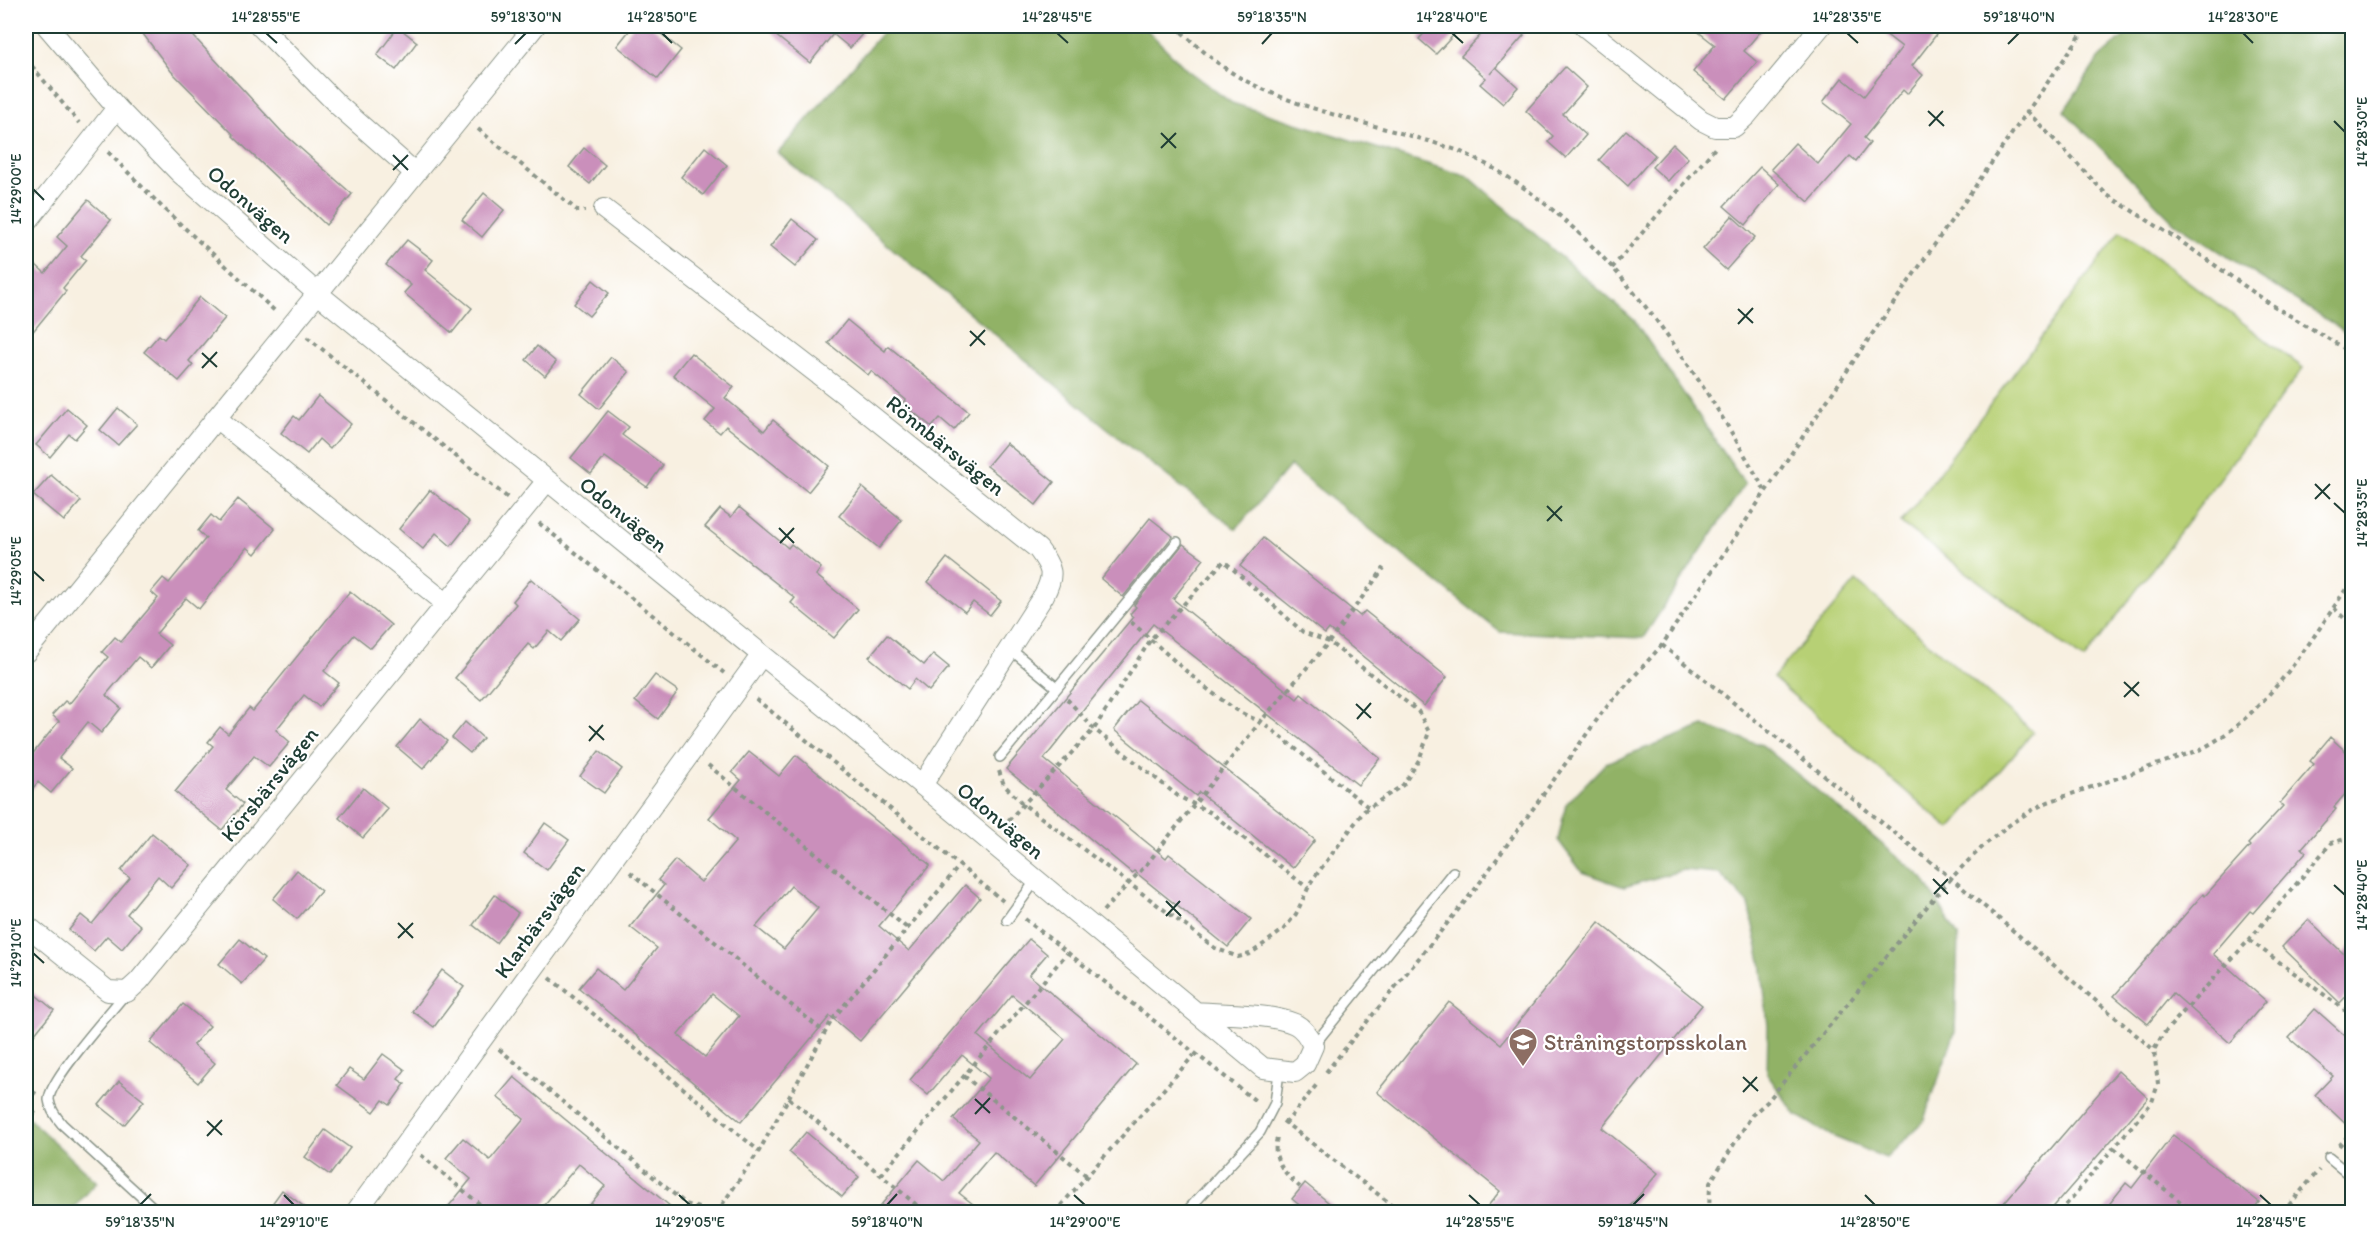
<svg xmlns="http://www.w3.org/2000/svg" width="2378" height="1238" font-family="Itim,sans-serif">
<rect width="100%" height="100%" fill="#fff"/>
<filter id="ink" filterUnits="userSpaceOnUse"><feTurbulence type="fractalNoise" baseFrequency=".0167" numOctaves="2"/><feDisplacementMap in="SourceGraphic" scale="12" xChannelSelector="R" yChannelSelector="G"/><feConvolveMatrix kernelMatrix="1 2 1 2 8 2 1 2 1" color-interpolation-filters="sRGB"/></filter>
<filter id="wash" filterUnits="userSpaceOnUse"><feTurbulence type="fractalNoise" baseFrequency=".008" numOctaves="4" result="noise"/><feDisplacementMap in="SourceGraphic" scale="24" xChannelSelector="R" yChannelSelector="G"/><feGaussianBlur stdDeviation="1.35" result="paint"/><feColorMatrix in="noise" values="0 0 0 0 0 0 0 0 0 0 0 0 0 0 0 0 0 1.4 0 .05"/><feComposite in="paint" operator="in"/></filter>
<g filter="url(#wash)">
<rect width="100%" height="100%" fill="#f8f0e1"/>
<g fill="#b7d075" stroke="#6b8654" stroke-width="1.5">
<polygon points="2121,231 2303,368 2084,660 1901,523"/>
<polygon points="1856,581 2033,732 1950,829 1773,678"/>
</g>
<g fill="#91b266" stroke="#58784d" stroke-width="1.5">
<polygon points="888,26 1143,26 1187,70 1232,103 1469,177 1634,320 1745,484 1643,638 1500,632 1290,466 1236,529 1131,448 778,153"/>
<polygon points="2136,26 2342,26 2352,30 2352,336 2175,223 2064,111 2100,57"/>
<polygon points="1704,726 1762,745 1923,878 1958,936 1955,1032 1923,1122 1886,1158 1832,1136 1796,1115 1767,1074 1768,1026 1761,961 1748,903 1719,873 1683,870 1624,887 1582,872 1558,840 1566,804 1606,763"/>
<polygon points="26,1116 97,1182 70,1212 26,1212"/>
</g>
<g id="blocks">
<g fill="#ca8fbb" fill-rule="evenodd">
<polygon points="137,26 184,26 282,132 352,194 326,225 233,136 234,135 171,71"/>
<polygon points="633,26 651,26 681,50 658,79 617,46"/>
<polygon points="764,26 853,26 863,33 850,48 833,34 810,63"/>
<polygon points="1431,26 1462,26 1436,54 1419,39"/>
<polygon points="1489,26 1513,26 1524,35 1490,74 1496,67 1518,87 1503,104 1480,84 1486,78 1461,56"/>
<polygon points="1691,26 1765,26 1744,51 1757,62 1726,99 1693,72 1715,45"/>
<polygon points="1875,26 1925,26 1936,35 1912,66 1923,75 1907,94 1903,90 1864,138 1870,143 1856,161 1850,156 1809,202 1771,169 1795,143 1818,164 1851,124 1823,102 1842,78 1864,96 1902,47"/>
<polygon points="398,27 417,42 396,70 377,55"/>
<polygon points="1565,67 1587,87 1563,114 1586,135 1566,158 1548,142 1553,136 1526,111"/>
<polygon points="1626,130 1655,155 1628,186 1599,160"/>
<polygon points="1673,144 1688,158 1668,181 1652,167"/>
<polygon points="705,147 727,165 703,195 681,177"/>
<polygon points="584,148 605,165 590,184 569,167"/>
<polygon points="1760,167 1779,184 1746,225 1724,206"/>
<polygon points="484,193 504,210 482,237 462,220"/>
<polygon points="88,200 111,220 81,256 86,260 63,288 66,291 26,340 26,277 36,265 45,273 67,246 57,237"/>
<polygon points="1732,216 1755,237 1726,270 1703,249"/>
<polygon points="792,219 818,240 795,267 770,247"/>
<polygon points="407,240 433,260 425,270 472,308 452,333 404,293 411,285 386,265"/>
<polygon points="593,280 609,293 589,316 574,304"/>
<polygon points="200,297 225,318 189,361 193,365 179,381 144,352 159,335 164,339"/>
<polygon points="847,320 885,351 888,346 969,412 954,430 940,418 932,427 902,403 906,400 871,371 868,375 828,343"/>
<polygon points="537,346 556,362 545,376 526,360"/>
<polygon points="691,353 734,387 725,398 764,431 773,420 829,466 808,492 726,426 720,433 705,421 715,409 673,375"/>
<polygon points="611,357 629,372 599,409 581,394"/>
<polygon points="318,396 351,424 330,449 319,439 307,454 281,433 294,416 299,420"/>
<polygon points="67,408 87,425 75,439 69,434 50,457 36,445"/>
<polygon points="118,408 137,424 118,445 100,430"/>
<polygon points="608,411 629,427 622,435 663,465 647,487 605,457 591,474 571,458"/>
<polygon points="1006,443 1054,482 1036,505 987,466"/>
<polygon points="51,475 81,501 64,521 33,495"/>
<polygon points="862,487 902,520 879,548 839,516"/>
<polygon points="430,490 470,522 451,546 436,533 423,549 399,529"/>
<polygon points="238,499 275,529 255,554 247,547 199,609 186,598 156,634 170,645 151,668 138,657 106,695 121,708 101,733 88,722 59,758 72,768 51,793 38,782 26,796 26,762 59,721 52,715 65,701 69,704 108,657 102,652 115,637 121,642 158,598 151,592 163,578 169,583 206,538 198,531 211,515 219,522"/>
<polygon points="739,507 788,548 791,544 821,568 816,575 858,609 834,638 791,603 795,598 705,527 720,509 731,517"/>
<polygon points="1150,518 1173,536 1123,597 1101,579"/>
<polygon points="1263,538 1360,616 1365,611 1447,677 1424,706 1329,629 1325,634 1240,566"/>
<polygon points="1183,544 1204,559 1173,599 1297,699 1301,694 1380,758 1358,785 1153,624 1044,759 1166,858 1169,854 1251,919 1228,947 1134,871 1132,873 1006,769 1133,617 1130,614 1136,607 1134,605"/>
<polygon points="947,558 1001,601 990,615 973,602 965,612 928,582"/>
<polygon points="531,579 580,619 561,641 549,631 534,649 528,644 481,700 455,678 516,604 513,601"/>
<polygon points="350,591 391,625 371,648 354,635 324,671 339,683 319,707 304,695 276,730 290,742 269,767 254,756 226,790 243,804 222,830 175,792 213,746 208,742 220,727 228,734 249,708 253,711"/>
<polygon points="887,635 924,665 933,654 949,667 929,691 915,679 908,689 869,657"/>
<polygon points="655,675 678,691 658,719 635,701"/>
<polygon points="1138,700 1315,840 1293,868 1199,792 1196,796 1114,730"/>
<polygon points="420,719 447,741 423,769 397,747"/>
<polygon points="465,722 483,738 470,753 452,738"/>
<polygon points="2330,737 2352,757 2352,786 2334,807 2336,809 2302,848 2306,852 2253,913 2250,911 2213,954 2266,1001 2230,1043 2173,993 2148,1024 2114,996 2203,894 2205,896 2250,846 2248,844 2283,806 2280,803 2314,764 2310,761"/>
<polygon points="599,751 622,769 604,793 580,776"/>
<path d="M 749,752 L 779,776 L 796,755 L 930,865 L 879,926 L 909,951 L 965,885 L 980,898 L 860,1041 L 830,1016 L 741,1122 L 579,988 L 596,968 L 623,990 L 657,948 L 630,927 L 664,885 L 658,880 L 675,860 L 701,882 L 736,841 L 709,818 L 741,780 L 732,772 ZM 791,886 L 818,908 L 784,949 L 756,927 ZM 712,994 L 739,1016 L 705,1057 L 678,1035 Z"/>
<polygon points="363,788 388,809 363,838 339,818"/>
<polygon points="545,823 569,840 547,870 524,853"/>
<polygon points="152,833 191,865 171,888 158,876 127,914 141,926 122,949 107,936 94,951 69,930 81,915 92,924 130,878 121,871"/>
<polygon points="297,870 321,891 297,919 273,899"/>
<polygon points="495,895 518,913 496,943 473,925"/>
<polygon points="2308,920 2344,954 2352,945 2352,990 2340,1003 2282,947"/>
<polygon points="1599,922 1702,1005 1602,1128 1658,1173 1625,1212 1483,1212 1500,1191 1377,1092 1449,1002 1501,1044"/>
<polygon points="240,939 264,959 242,984 219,964"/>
<path d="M 1029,939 L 1047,954 L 1029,975 L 1136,1064 L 1034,1186 L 994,1152 L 959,1193 L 983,1212 L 875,1212 L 919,1160 L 944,1181 L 979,1140 L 953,1119 L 989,1078 L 962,1055 L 928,1095 L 910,1080 ZM 1012,995 L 1065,1039 L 1030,1080 L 978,1036 Z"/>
<polygon points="442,970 464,987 434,1027 412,1011"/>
<polygon points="26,987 54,1010 26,1045"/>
<polygon points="183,1004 210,1026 193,1045 215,1063 198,1083 150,1043"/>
<polygon points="2315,1009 2352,1042 2352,1130 2315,1095 2333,1076 2289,1038"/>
<polygon points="383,1054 405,1070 398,1079 405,1084 390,1105 383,1100 374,1112 337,1085 349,1069 364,1079"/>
<polygon points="2118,1071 2148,1098 2049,1212 1996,1212"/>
<polygon points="514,1077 595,1144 677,1212 584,1212 605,1186 579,1164 538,1212 444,1212 471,1179 446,1158 463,1138 490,1160 524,1119 497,1097"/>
<polygon points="119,1081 144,1101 124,1125 99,1105"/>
<polygon points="325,1130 350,1148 330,1175 305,1157"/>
<polygon points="806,1132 859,1177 842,1197 789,1152"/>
<polygon points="2173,1135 2259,1202 2251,1212 2103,1212 2126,1183 2132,1188"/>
<polygon points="1305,1183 1340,1212 1308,1212 1292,1199"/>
<polygon points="282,1190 311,1212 266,1212"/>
</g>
</g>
</g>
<g filter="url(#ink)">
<use href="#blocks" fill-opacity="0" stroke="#8c968a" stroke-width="1.5"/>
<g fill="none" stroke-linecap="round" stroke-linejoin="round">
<g stroke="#8c968a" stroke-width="12">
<g id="service">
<polyline points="1010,649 1056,687"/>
<polyline points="1000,757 1177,542"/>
<polyline points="1007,920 1036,880"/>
<path d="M 125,994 C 111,1012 48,1081 49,1100 C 50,1109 56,1117 62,1124 L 158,1212"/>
<polyline points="1313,1046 1453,872"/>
<polyline points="2329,1158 2352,1177"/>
<polyline points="1186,1212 1260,1132 1275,1103 1279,1072"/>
</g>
</g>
<g stroke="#8c968a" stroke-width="22">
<g id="minor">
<path d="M 47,26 L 117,108 L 180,173 L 317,293 L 922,785 L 1263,1068 L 1295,1072 L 1305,1064 L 1313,1046 C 1309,1037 1303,1028 1295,1024 C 1270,1013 1224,1015 1196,1012"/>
<polyline points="260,26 339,106 415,173"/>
<polyline points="1584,26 1701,120 1715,127 1734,127 1746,116 1821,26"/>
<path d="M 604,209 L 844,394 L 1038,549 C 1052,568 1055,574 1044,595 L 922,785"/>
<polyline points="26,223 117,108"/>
<polyline points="216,418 447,604"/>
<polyline points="26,652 535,26"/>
<polyline points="26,925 108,991 127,992 139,981 546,482"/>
<polyline points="356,1212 761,656"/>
</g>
</g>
<g stroke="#8c968a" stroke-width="4" stroke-dasharray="4.5 4.5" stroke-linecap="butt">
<path d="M 1175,26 C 1199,48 1223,70 1252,84 C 1317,116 1391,127 1459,151 C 1595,210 1696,366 1765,491"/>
<polyline points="26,59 79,123"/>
<polyline points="2027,111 2107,195 2176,238 2269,303 2352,353"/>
<polyline points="478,129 578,211 585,211"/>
<polyline points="108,152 164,209 276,312"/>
<polyline points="1612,268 1715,148"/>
<polyline points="307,337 508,498"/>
<polyline points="539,523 724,673"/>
<polyline points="2334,608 2352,626"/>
<path d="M 1131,622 C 1162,648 1226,713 1261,721 L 1368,807"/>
<polyline points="1662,645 1952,879 2154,1050"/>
<polyline points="756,699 1003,901"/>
<polyline points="1067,699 1094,729 1178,796 1211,813 1308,888"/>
<polyline points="708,765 907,928"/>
<polyline points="999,771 1004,785 1023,804 1215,948 1238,957 1250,954 1283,930 1296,914 1311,882 1364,811 1403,785 1419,760 1429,732 1418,711 1329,642 1303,632 1224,561 1151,639 1094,729 1004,825"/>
<polyline points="630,872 824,1032"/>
<polyline points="1103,911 1146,865 1261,721 1329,642 1384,568"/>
<polyline points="1025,919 1257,1102"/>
<polyline points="2249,940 2352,1015"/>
<polyline points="550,978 759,1151"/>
<polyline points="499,1049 686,1204 711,1212"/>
<polyline points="1326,1072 1476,888 1604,710 1662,645 1868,340 2087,26"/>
<polyline points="964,1076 1087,1176"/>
<polyline points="26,1087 36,1094"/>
<polyline points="789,1098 925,1212"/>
<polyline points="26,1121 36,1111"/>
<polyline points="1283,1121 1401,1212"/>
<polyline points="1285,1124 1318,1083"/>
<path d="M 1277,1138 C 1271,1159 1285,1174 1300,1187"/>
<polyline points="2339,1146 2352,1131"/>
<polyline points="2114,1148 2193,1212"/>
<polyline points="421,1155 489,1212"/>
<polyline points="881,1175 1067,953"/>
<polyline points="717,1212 759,1151 832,1020 960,865"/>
<polyline points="1055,1212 1194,1055"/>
<path d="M 1709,1212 L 1710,1183 L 1752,1115 L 1767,1102 C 1806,1054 1846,1006 1885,958 C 1932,901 1980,834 2048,802 L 2199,750 C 2265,718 2312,639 2352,580"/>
<polyline points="2060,1212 2152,1102 2158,1084 2154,1050 2163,1034 2249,940 2331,843 2352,837"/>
<polyline points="2283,1212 2319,1170"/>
</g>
<use href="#service" stroke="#fff" stroke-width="9"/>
<use href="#minor" stroke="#fff" stroke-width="20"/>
</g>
</g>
<path fill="none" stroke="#1f3d34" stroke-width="2" d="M 266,33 L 277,43M 662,33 L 672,43M 1057,33 L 1068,43M 1452,33 L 1463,43M 1847,33 L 1858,43M 2243,33 L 2253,43M 515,44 L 526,33M 1262,44 L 1272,33M 2008,44 L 2019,33M 1928,111 L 1944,126M 2334,121 L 2345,132M 1929,126 L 1943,111M 1161,133 L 1176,148M 1161,148 L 1176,133M 393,155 L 408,170M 393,170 L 408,155M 33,189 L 44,200M 1738,309 L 1753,323M 1738,324 L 1753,308M 970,331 L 985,345M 970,346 L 985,330M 202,353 L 217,367M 202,368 L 217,352M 2315,484 L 2330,499M 2315,499 L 2330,484M 2334,503 L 2345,513M 1547,506 L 1562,521M 1547,521 L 1562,506M 779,528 L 794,543M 780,543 L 794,528M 33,571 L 44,581M 2124,682 L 2139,696M 2124,697 L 2139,682M 1356,704 L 1371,718M 1357,719 L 1371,703M 589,726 L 604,740M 589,741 L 603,725M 1933,879 L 1948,894M 2334,885 L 2345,895M 1934,894 L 1948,879M 1166,901 L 1181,916M 1166,916 L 1180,901M 398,923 L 413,938M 398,938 L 413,923M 33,953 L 44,963M 1743,1077 L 1758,1091M 1743,1092 L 1757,1077M 975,1099 L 990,1113M 975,1114 L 990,1098M 207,1121 L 222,1135M 207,1136 L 222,1120M 284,1195 L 294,1205M 679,1195 L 690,1205M 1074,1195 L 1085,1205M 1469,1195 L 1480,1205M 1865,1195 L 1875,1205M 2260,1195 L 2271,1205M 140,1205 L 151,1194M 887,1205 L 897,1194M 1633,1205 L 1644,1194"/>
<defs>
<g id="school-pin" transform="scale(1.5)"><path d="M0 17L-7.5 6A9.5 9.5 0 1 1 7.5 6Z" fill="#8d6e63" stroke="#fff"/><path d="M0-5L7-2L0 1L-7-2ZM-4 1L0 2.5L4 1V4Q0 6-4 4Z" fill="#fff"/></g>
</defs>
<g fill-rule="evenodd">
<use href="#school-pin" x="1523" y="1042"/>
</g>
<g text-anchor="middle" stroke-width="4.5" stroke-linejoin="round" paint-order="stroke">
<g font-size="22" fill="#1f3d34" stroke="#fff">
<text transform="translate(251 204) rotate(41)" y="8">Odonvägen</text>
<text transform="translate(946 445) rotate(39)" y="8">Rönnbärsvägen</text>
<text transform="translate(624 514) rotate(39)" y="8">Odonvägen</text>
<text transform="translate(269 784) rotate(-51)" y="8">Körsbärsvägen</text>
<text transform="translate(1001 820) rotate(40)" y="8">Odonvägen</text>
<text transform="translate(539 920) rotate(-54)" y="8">Klarbärsvägen</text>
</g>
<g font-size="22" fill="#785e54" stroke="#fff" text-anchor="start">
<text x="1544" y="1050">Stråningstorpsskolan</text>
</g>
</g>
<rect width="2378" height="1238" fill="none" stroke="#fff" stroke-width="66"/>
<rect x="33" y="33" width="2312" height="1172" fill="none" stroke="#1f3d34" stroke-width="2"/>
<g font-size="15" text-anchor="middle" fill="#1f3d34">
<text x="266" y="22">14°28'55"E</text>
<text x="526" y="22">59°18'30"N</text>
<text x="662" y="22">14°28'50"E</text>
<text x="1057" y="22">14°28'45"E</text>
<text x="1272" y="22">59°18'35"N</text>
<text x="1452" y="22">14°28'40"E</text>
<text x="1847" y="22">14°28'35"E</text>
<text x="2019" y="22">59°18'40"N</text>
<text x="2243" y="22">14°28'30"E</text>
<text transform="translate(2362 132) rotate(-90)" y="5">14°28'30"E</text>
<text transform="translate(16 189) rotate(-90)" y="5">14°29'00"E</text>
<text transform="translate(2362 513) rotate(-90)" y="5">14°28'35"E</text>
<text transform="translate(16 571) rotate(-90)" y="5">14°29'05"E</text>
<text transform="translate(2362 895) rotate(-90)" y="5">14°28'40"E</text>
<text transform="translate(16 953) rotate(-90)" y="5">14°29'10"E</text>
<text x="140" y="1227">59°18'35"N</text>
<text x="294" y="1227">14°29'10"E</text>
<text x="690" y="1227">14°29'05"E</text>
<text x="887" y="1227">59°18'40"N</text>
<text x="1085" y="1227">14°29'00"E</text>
<text x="1480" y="1227">14°28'55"E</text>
<text x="1633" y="1227">59°18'45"N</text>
<text x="1875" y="1227">14°28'50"E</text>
<text x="2271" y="1227">14°28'45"E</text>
</g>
</svg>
